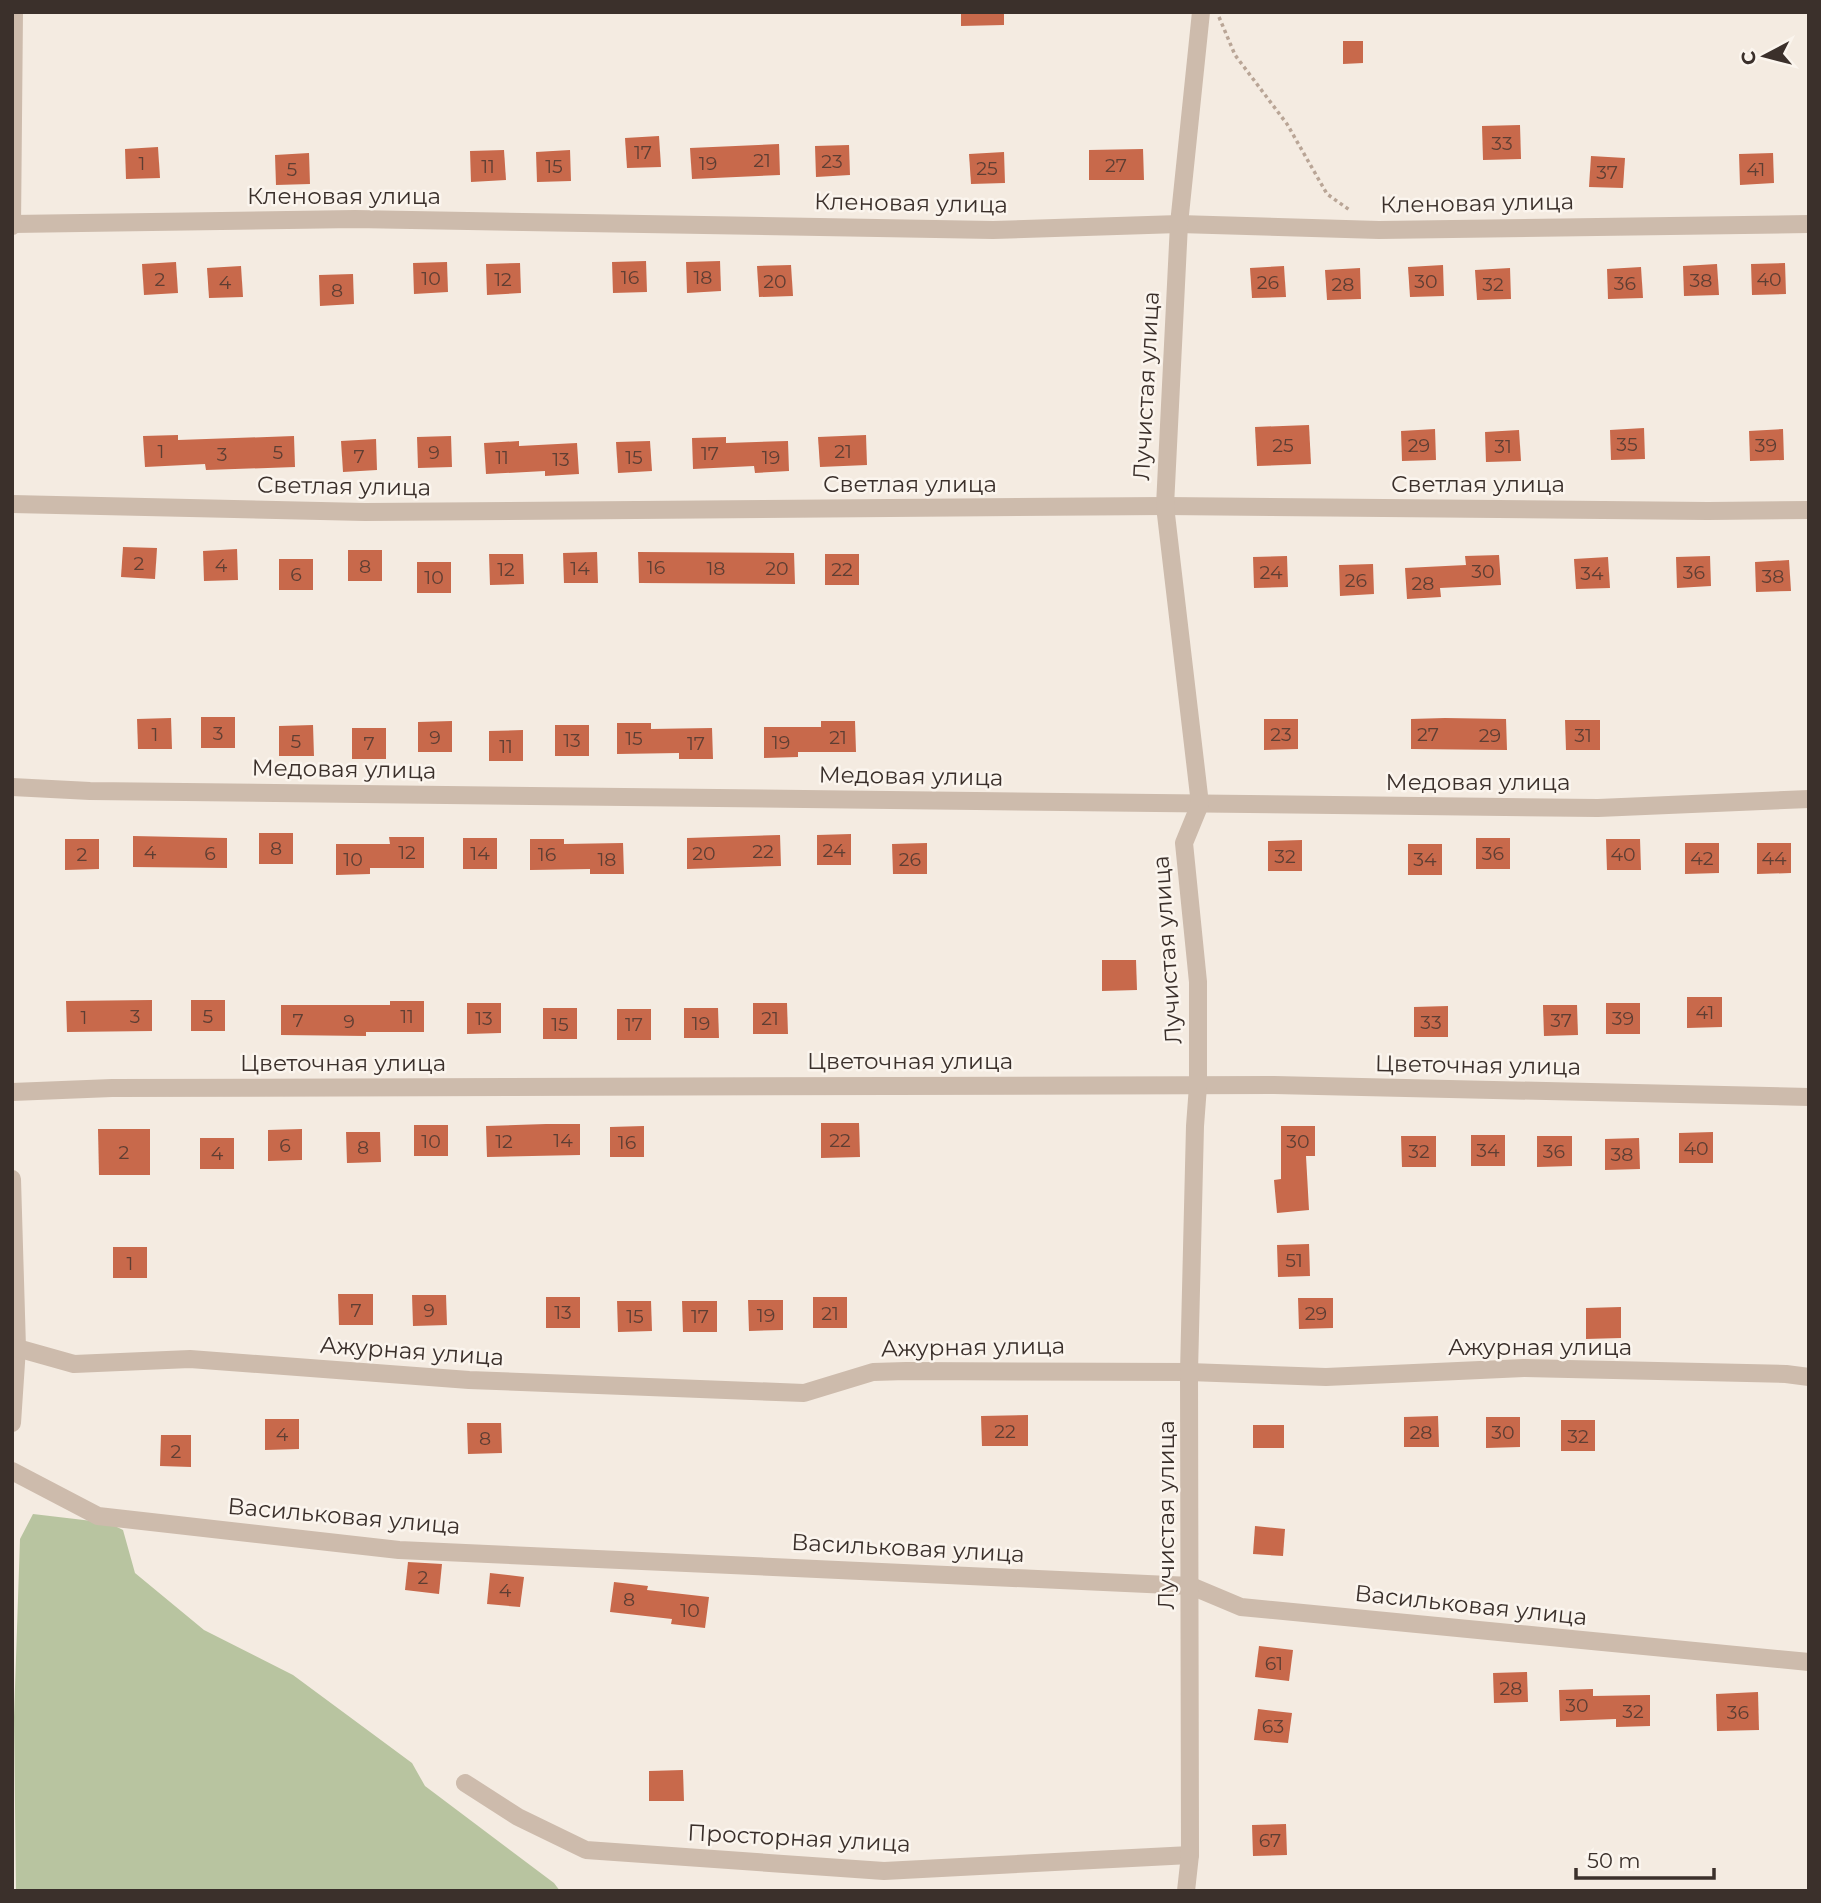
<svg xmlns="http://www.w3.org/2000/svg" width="1821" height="1903" font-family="Montserrat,sans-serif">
<rect width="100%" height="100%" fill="#f4ebe1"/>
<polygon fill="#b8c4a0" points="33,1514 109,1523 123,1530 135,1573 204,1630 293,1675 412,1763 425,1786 554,1883 560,1891 16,1891 14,1717 20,1539"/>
<g fill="#c8694b">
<polygon points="961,12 1004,12 1004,25 961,26"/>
<polygon points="1343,41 1363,41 1363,63 1343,64"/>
<polygon points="1520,125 1521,159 1483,160 1482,126"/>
<polygon points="659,136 661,167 627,168 625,138"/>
<polygon points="779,144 780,175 692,179 690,148"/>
<polygon points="849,145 850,175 816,177 815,146"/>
<polygon points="158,147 160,178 126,179 125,149"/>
<polygon points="1143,149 1144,180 1089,180 1089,150"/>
<polygon points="504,150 506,180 471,182 470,151"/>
<polygon points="570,150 571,181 537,182 536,152"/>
<polygon points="1004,152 1005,183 971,184 969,154"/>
<polygon points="309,153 310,184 276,185 275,155"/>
<polygon points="1773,153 1774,183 1740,185 1739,154"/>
<polygon points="1591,156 1625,158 1623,188 1589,187"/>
<polygon points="646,261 647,292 613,293 612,262"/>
<polygon points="720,261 721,291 687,293 686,262"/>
<polygon points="176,262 178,293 144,295 142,264"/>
<polygon points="447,262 448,292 414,294 413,263"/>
<polygon points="520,263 521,293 487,295 486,264"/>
<polygon points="1785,263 1786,294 1752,295 1751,264"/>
<polygon points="1717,264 1719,295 1684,296 1683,266"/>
<polygon points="791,265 793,296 759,297 757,266"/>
<polygon points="1443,265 1444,296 1410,297 1408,267"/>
<polygon points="241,266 243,297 209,298 207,268"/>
<polygon points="1284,266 1286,297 1252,298 1250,268"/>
<polygon points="1641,267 1643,298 1608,299 1607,269"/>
<polygon points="1360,268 1361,299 1327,300 1325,270"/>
<polygon points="1510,268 1511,299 1477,300 1475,270"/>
<polygon points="353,274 354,304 320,306 319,275"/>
<polygon points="1309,425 1311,464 1257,466 1255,427"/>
<polygon points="1644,428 1645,459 1611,460 1610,430"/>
<polygon points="1435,429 1436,460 1402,461 1401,431"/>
<polygon points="1783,429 1784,460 1750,461 1749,431"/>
<polygon points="1519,430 1521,461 1486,462 1485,432"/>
<polygon points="178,435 178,440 294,436 295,467 206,470 205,464 145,467 143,436"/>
<polygon points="866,435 867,465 820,467 818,437"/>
<polygon points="451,436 452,467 418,468 417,437"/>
<polygon points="726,437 726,443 788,441 789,471 755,473 754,466 693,469 692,438"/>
<polygon points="376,439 377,470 343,472 341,441"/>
<polygon points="519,441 519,446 577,443 579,474 545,476 545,471 486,474 484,443"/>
<polygon points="650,441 652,471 618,473 616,442"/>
<polygon points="123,547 157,548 155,579 121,577"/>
<polygon points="237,549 238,580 204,581 203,551"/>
<rect x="348" y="550" width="34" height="31"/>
<polygon points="597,552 598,583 564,583 563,553"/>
<polygon points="638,552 794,553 795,584 639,583"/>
<polygon points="489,554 523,554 524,584 490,585"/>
<rect x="825" y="554" width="34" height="31"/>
<polygon points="1499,555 1501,585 1440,588 1441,597 1407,599 1405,568 1466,565 1465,556"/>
<polygon points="1287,556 1288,587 1254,588 1253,557"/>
<polygon points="1710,556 1711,586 1677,588 1676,557"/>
<polygon points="1608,557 1610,588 1576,589 1574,559"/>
<rect x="279" y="559" width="34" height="31"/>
<polygon points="1789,560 1791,591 1756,592 1755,562"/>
<rect x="417" y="562" width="34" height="31"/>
<polygon points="1373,564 1374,594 1340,596 1339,565"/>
<rect x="201" y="717" width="34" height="31"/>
<polygon points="171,718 172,749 138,749 137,719"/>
<polygon points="1445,718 1506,719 1507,750 1411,749 1411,719"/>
<polygon points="1264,719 1298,719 1298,749 1264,750"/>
<polygon points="1565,720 1600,720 1600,750 1566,750"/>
<polygon points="452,721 452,752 418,752 418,722"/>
<polygon points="821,721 855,721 856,752 798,752 798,757 764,758 764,727 821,727"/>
<polygon points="617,723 651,723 651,729 712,728 713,759 679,759 679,753 617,754"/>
<polygon points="313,725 314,756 279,756 279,726"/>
<rect x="555" y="725" width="34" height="31"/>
<rect x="352" y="728" width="34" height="31"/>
<polygon points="523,730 523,761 489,761 489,731"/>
<rect x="259" y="833" width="34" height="31"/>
<polygon points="851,834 851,865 817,865 817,835"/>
<polygon points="780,835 781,866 687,869 687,838"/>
<polygon points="133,836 227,838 227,868 133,867"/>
<polygon points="389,837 424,837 424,868 370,868 370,874 336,875 336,844 390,844"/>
<rect x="463" y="838" width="34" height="31"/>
<rect x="1476" y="838" width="34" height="31"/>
<polygon points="65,839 99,839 99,869 65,870"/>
<polygon points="530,839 564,839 564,844 623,843 624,874 590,874 590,869 530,870"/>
<polygon points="1606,839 1640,839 1641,870 1607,870"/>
<polygon points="1302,840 1302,871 1268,871 1268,841"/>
<polygon points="927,843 927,874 893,874 892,844"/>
<polygon points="1685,843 1719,843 1719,873 1685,874"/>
<polygon points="1757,843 1791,843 1791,873 1757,874"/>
<rect x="1408" y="844" width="34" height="31"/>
<polygon points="1102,960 1136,960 1137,990 1102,991"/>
<polygon points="1687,997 1722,997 1722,1027 1687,1028"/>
<polygon points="152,1000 152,1031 67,1032 66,1001"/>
<rect x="191" y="1000" width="34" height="31"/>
<polygon points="390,1001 424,1001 424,1032 366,1032 366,1036 281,1035 281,1005 390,1005"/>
<polygon points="467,1003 501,1003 501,1033 467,1034"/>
<polygon points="753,1003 787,1003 788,1034 753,1034"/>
<rect x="1606" y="1003" width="34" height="31"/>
<polygon points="1543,1005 1577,1005 1578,1035 1544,1036"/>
<polygon points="1448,1006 1448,1037 1414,1037 1414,1007"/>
<rect x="543" y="1008" width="34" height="31"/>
<polygon points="684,1008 718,1008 719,1038 684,1038"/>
<rect x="617" y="1009" width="34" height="31"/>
<polygon points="821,1123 859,1123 860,1157 821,1158"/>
<polygon points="546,1124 580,1124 580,1155 487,1157 486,1126"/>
<rect x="414" y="1125" width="34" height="31"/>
<polygon points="644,1126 644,1157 610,1157 610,1127"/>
<polygon points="1281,1126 1315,1126 1315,1156 1306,1156 1309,1210 1277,1213 1274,1180 1281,1179"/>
<polygon points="98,1129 150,1129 150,1175 99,1175"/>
<polygon points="302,1129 302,1160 268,1161 268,1130"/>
<polygon points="346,1132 380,1132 381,1162 347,1163"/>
<polygon points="1713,1132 1713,1163 1679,1163 1679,1133"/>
<rect x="1471" y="1135" width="34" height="31"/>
<polygon points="1401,1136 1436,1136 1436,1167 1402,1167"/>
<polygon points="1537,1136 1572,1136 1572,1166 1537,1167"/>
<rect x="200" y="1138" width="34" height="31"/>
<polygon points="1639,1138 1640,1169 1605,1170 1605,1139"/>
<polygon points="1309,1244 1310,1276 1278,1277 1277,1245"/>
<rect x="113" y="1247" width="34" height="31"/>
<polygon points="338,1294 373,1294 373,1325 339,1325"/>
<polygon points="412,1295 446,1295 447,1325 413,1326"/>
<rect x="546" y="1297" width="34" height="31"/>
<rect x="813" y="1297" width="34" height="31"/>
<polygon points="1298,1298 1333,1298 1333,1328 1299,1329"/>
<polygon points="748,1300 783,1300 783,1330 749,1331"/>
<polygon points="617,1301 651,1301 652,1331 618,1332"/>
<polygon points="682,1301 717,1301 717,1332 683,1332"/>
<polygon points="1621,1307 1621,1338 1586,1339 1586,1308"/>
<polygon points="1028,1415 1028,1446 982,1446 981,1416"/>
<polygon points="1438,1416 1439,1447 1404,1447 1404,1417"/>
<polygon points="1486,1417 1520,1417 1520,1447 1486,1448"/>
<polygon points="265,1419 299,1419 299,1449 265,1450"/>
<rect x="1561" y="1420" width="34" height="31"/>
<polygon points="467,1423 501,1423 502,1453 468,1454"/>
<rect x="1253" y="1425" width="31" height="23"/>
<polygon points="161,1435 191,1435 191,1467 160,1466"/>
<polygon points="1255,1526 1285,1529 1283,1556 1253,1554"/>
<polygon points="408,1562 442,1564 439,1594 405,1590"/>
<polygon points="490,1573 524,1577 520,1607 487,1604"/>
<polygon points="614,1582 648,1586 647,1590 709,1597 705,1628 671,1624 672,1619 610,1612"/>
<polygon points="1259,1646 1293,1650 1289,1681 1255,1677"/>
<polygon points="1527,1672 1528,1702 1494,1703 1493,1673"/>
<polygon points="1593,1689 1593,1696 1650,1695 1650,1726 1616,1727 1616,1719 1560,1721 1559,1690"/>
<polygon points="1758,1692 1759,1730 1717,1731 1716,1694"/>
<polygon points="1258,1709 1292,1713 1288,1743 1254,1740"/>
<polygon points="683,1770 684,1801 649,1801 649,1771"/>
<polygon points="1286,1824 1287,1855 1253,1856 1252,1825"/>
</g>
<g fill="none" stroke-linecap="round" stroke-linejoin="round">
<polyline stroke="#b9a596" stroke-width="3.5" stroke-dasharray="3.5 3.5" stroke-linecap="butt" points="1219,17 1235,55 1287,124 1327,194 1351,211"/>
<g stroke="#cdbbac" stroke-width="18">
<polyline points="12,224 355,219 993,230 1179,224 1379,230 1809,224"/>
<polyline points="12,226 14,12"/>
<polyline points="12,504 365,512 1165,506 1708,511 1809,510"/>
<polyline points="12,787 90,791 1598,808 1809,799"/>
<polyline points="12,1092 112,1088 1274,1085 1809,1097"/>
<polyline points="12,1179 17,1348 12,1423"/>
<polyline points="17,1348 74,1364 190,1359 469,1380 804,1393 873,1372 906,1371 1189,1372 1326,1377 1524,1368 1786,1374 1809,1377"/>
<polyline points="12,1471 98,1516 399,1550 1191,1586 1241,1607 1809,1662"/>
<polyline points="465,1783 518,1817 586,1850 884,1871 1190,1855"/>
<polyline points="1186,1891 1190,1855 1189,1372 1195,1126 1198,1086 1198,982 1184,843 1200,804 1165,506 1179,224 1201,12"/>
</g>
</g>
<g text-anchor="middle" stroke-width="5" stroke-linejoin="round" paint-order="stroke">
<g font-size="19" fill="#5e3e33">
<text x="1502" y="150">33</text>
<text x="643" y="159">17</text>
<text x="762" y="167">21</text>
<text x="832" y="168">23</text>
<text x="142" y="170">1</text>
<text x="708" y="170">19</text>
<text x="1116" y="172">27</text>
<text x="488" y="173">11</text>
<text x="554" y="173">15</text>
<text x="987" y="175">25</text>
<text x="292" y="176">5</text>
<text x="1756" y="176">41</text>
<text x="1607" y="179">37</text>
<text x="630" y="284">16</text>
<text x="703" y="284">18</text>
<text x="431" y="285">10</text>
<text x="160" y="286">2</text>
<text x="503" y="286">12</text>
<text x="1769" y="286">40</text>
<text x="1701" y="287">38</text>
<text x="775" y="288">20</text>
<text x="1426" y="288">30</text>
<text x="225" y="289">4</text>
<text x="1268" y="289">26</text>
<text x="1625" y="290">36</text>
<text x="1343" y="291">28</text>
<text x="1493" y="291">32</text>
<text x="337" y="297">8</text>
<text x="1627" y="451">35</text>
<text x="1283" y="452">25</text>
<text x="1419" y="452">29</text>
<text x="1766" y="452">39</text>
<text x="1503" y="453">31</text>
<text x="161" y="458">1</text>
<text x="843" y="458">21</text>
<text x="278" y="459">5</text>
<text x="434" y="459">9</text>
<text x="710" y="460">17</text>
<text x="222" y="461">3</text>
<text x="359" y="463">7</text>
<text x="502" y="464">11</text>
<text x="634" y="464">15</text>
<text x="771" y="464">19</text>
<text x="561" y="466">13</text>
<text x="139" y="570">2</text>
<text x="221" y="572">4</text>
<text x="365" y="573">8</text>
<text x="656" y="574">16</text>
<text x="580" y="575">14</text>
<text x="716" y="575">18</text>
<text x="777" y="575">20</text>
<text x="506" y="576">12</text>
<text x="842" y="576">22</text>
<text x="1483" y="578">30</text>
<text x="1271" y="579">24</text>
<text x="1694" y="579">36</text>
<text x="1592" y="580">34</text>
<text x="296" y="581">6</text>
<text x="1773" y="583">38</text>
<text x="434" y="584">10</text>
<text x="1356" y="587">26</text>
<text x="1423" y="590">28</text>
<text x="218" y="740">3</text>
<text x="155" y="741">1</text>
<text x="1281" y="741">23</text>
<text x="1428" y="741">27</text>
<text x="1490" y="742">29</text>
<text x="1583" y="742">31</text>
<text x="435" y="744">9</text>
<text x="838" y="744">21</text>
<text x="634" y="745">15</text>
<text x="572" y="747">13</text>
<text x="296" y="748">5</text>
<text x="781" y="749">19</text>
<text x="369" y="750">7</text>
<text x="696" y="750">17</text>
<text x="506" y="753">11</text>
<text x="276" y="855">8</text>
<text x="834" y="857">24</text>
<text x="763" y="858">22</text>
<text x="150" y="859">4</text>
<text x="407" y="859">12</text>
<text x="210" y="860">6</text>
<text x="480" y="860">14</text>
<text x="704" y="860">20</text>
<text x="1493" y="860">36</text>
<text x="82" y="861">2</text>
<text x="547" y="861">16</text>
<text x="1623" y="861">40</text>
<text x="1285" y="863">32</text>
<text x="1702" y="865">42</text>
<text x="1774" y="865">44</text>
<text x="353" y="866">10</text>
<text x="607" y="866">18</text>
<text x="910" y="866">26</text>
<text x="1425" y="866">34</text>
<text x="1705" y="1019">41</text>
<text x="135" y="1023">3</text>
<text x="208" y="1023">5</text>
<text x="407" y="1023">11</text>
<text x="84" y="1024">1</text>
<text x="484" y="1025">13</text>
<text x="770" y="1025">21</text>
<text x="1623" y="1025">39</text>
<text x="298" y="1027">7</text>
<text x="1561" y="1027">37</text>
<text x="349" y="1028">9</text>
<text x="1431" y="1029">33</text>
<text x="701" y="1030">19</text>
<text x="560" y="1031">15</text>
<text x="634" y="1031">17</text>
<text x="563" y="1147">14</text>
<text x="840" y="1147">22</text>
<text x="431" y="1148">10</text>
<text x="504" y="1148">12</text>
<text x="1298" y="1148">30</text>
<text x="627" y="1149">16</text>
<text x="285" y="1152">6</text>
<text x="363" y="1154">8</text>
<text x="1696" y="1155">40</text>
<text x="1488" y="1157">34</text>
<text x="1419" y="1158">32</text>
<text x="1554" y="1158">36</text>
<text x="124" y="1159">2</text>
<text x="217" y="1160">4</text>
<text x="1622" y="1161">38</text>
<text x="1294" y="1267">51</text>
<text x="130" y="1270">1</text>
<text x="356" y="1317">7</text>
<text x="429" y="1317">9</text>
<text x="563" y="1319">13</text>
<text x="830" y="1320">21</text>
<text x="1316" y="1320">29</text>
<text x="766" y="1322">19</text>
<text x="635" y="1323">15</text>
<text x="700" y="1323">17</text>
<text x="1005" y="1438">22</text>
<text x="1421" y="1439">28</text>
<text x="1503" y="1439">30</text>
<text x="282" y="1441">4</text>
<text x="1578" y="1443">32</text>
<text x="485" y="1445">8</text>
<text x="176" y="1458">2</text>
<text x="423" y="1584">2</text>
<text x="505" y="1597">4</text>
<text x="629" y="1606">8</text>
<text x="690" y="1617">10</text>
<text x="1274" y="1670">61</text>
<text x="1511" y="1695">28</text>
<text x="1577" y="1712">30</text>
<text x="1633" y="1718">32</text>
<text x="1738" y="1719">36</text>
<text x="1273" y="1733">63</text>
<text x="1270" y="1847">67</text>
</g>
<g font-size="23" fill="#3b302b" stroke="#fbf5ee">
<text x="344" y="204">Кленовая улица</text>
<text transform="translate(911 203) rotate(1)" y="8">Кленовая улица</text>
<text transform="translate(1477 203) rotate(-1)" y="8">Кленовая улица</text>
<text transform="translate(1146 386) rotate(-87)" y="8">Лучистая улица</text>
<text x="910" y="492">Светлая улица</text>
<text x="1478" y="492">Светлая улица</text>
<text transform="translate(344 486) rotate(1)" y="8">Светлая улица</text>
<text transform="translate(344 769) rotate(1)" y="8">Медовая улица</text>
<text transform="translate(911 776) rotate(1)" y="8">Медовая улица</text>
<text x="1478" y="790">Медовая улица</text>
<text transform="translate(1167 950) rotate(-94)" y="8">Лучистая улица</text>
<text x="910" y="1069">Цветочная улица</text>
<text x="343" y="1071">Цветочная улица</text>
<text transform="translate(1478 1065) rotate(1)" y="8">Цветочная улица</text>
<text transform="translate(973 1347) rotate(-1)" y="8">Ажурная улица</text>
<text x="1540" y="1355">Ажурная улица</text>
<text transform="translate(412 1351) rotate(4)" y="8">Ажурная улица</text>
<text transform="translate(1166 1515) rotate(-90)" y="8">Лучистая улица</text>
<text transform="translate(344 1516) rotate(5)" y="8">Васильковая улица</text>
<text transform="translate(908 1548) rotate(3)" y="8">Васильковая улица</text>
<text transform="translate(1471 1605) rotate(6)" y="8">Васильковая улица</text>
<text transform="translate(799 1838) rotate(3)" y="8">Просторная улица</text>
</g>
</g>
<rect width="1821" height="1903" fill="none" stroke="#3b302b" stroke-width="28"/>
<g transform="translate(1765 56) rotate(263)" stroke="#fbf5ee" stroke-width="5" paint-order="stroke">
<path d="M0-5L12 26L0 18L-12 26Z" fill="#3b302b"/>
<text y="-10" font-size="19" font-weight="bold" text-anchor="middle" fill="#3b302b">С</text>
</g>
<path d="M1576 1868v10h138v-10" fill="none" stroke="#3b302b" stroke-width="3.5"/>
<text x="1587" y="1868" font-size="21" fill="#3b302b" stroke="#fbf5ee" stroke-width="5" paint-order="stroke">50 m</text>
</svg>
